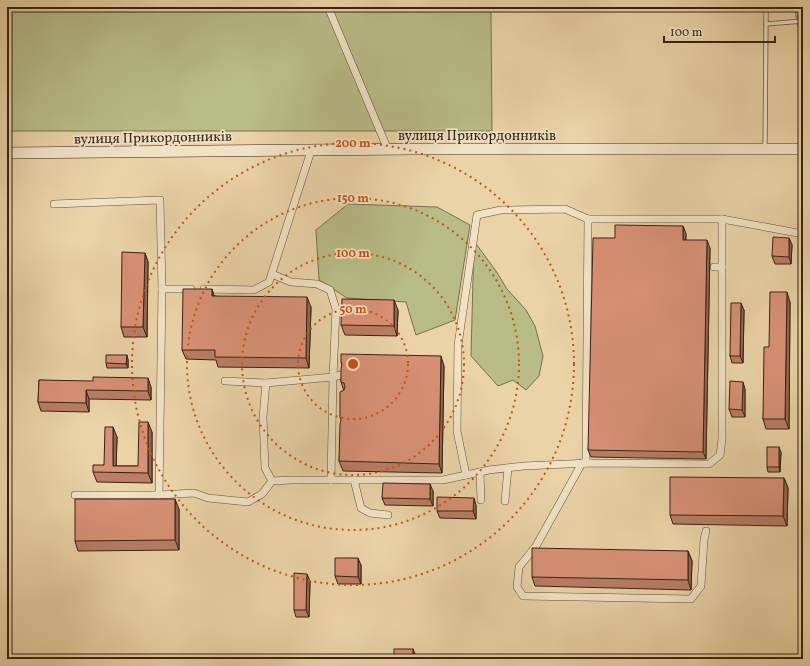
<svg xmlns="http://www.w3.org/2000/svg" width="810" height="666" font-family="Vollkorn,serif">
<rect width="100%" height="100%" fill="#ead3a7"/>
<filter id="stains"><feTurbulence type="fractalNoise" baseFrequency=".005" numOctaves="4"/><feColorMatrix values="0 0 0 0 .2 0 0 0 0 .09 0 0 0 0 .02 0 0 0 .5 -.17"/></filter>
<radialGradient id="worn" r=".72"><stop offset=".6" stop-color="#630" stop-opacity="0"/><stop offset="1" stop-color="#630" stop-opacity=".3"/></radialGradient>
<g fill="#b8bc87" stroke="#77704f">
<polygon points="7,7 486,7 491,13 492,131 7,131"/>
<polygon points="795,7 803,7 803,25 797,25"/>
<polygon points="348,204 437,207 470,225 455,320 416,335 406,302 347,298 319,280 316,230"/>
<polygon points="474,241 496,271 507,289 526,310 535,326 543,356 539,376 526,390 513,380 498,386 471,356"/>
</g>
<g fill="none" stroke-linecap="round" stroke-linejoin="round">
<g stroke="#634f3b" stroke-width="5">
<g id="lane">
<polyline points="766,7 766,24"/>
<polyline points="765,148 766,24 803,21"/>
</g>
</g>
<g stroke="#634f3b" stroke-width="8">
<g id="street">
<polyline points="328,7 388,150"/>
<polyline points="54,204 160,200 162,289 191,289"/>
<polyline points="714,267 722,267"/>
<polyline points="204,289 254,290 269,282 311,151"/>
<polyline points="225,381 266,383 333,377 336,309 330,290 317,284 291,282 272,274"/>
<polyline points="266,383 263,417 265,468 272,481"/>
<polyline points="582,463 536,546 519,567 517,587 523,596 691,599 701,586 704,540 706,531"/>
<polyline points="586,463 588,219 722,219"/>
<polyline points="480,472 481,500"/>
<polyline points="466,475 457,431 458,345 477,215 501,210 565,209 588,219"/>
<polyline points="331,480 333,377 341,375"/>
<polyline points="354,480 361,508 370,513 388,515"/>
<polyline points="75,495 159,495 162,289"/>
<polyline points="159,495 194,493 208,498 248,502 262,494 272,481 291,480 443,480 489,470 524,466 590,463 709,464 720,455 722,439 722,219 803,234"/>
<polyline points="505,501 508,468"/>
</g>
</g>
<g stroke="#362317" stroke-width="12">
<polyline id="secondary" points="7,153 412,149 803,149"/>
</g>
<use href="#lane" stroke="#f1e2c6" stroke-width="3.5"/>
<use href="#street" stroke="#f1e2c6" stroke-width="7"/>
<use href="#secondary" stroke="#f1e2c6" stroke-width="11"/>
</g>
<g fill="#ba7d65" stroke="#362317">
<polygon points="683,226 686,234 686,240 710,248 706,459 591,457 588,450 615,238"/>
<polygon points="789,238 792,245 791,264 775,264 772,256"/>
<polygon points="145,253 148,262 147,337 124,337 121,327"/>
<polygon points="212,289 214,296 311,307 309,368 218,367 216,360 186,359 182,350"/>
<polygon points="790,302 789,429 766,429 763,419 769,347"/>
<polygon points="398,310 397,336 345,335 341,325"/>
<polygon points="744,310 743,363 732,363 730,356"/>
<polygon points="127,355 128,360 128,368 107,368 106,363"/>
<polygon points="341,362 444,366 442,473 343,471 339,461 344,391 341,382 342,365"/>
<polygon points="39,380 151,387 151,400 89,399 89,412 41,411 38,402"/>
<polygon points="745,389 745,417 732,417 729,409"/>
<polygon points="152,432 152,483 97,482 93,472 104,465 117,437 116,466 138,466"/>
<polygon points="781,452 780,472 768,472 767,467"/>
<polygon points="784,478 788,488 787,526 673,524 670,515"/>
<polygon points="433,491 433,506 385,505 382,498"/>
<polygon points="476,505 476,519 440,518 437,511"/>
<polygon points="179,509 179,550 78,551 75,541"/>
<polygon points="688,551 692,561 691,590 535,586 532,577"/>
<polygon points="361,565 361,584 338,584 335,576"/>
<polygon points="310,581 309,617 296,617 294,610"/>
</g>
<g fill="#976653" stroke="#362317">
<polygon points="683,226 686,234 685,247 683,240"/>
<polygon points="789,238 792,245 791,264 789,257"/>
<polygon points="707,240 710,248 706,459 703,452"/>
<polygon points="145,253 148,262 147,337 143,327"/>
<polygon points="212,289 215,299 212,296"/>
<polygon points="787,292 790,302 789,429 785,419"/>
<polygon points="307,297 311,307 309,368 306,358"/>
<polygon points="394,300 398,310 397,336 394,326"/>
<polygon points="741,303 744,310 743,363 740,356"/>
<polygon points="127,355 128,360 128,368 126,364"/>
<polygon points="441,356 444,366 442,473 439,464"/>
<polygon points="148,378 151,387 151,400 148,391"/>
<polygon points="743,382 745,389 745,417 742,410"/>
<polygon points="86,390 89,399 89,412 86,403"/>
<polygon points="148,422 152,432 152,483 148,473"/>
<polygon points="113,427 117,437 116,473 113,466"/>
<polygon points="779,447 781,452 780,472 779,467"/>
<polygon points="784,478 788,488 787,526 783,516"/>
<polygon points="430,484 433,491 433,506 430,499"/>
<polygon points="474,498 476,505 476,519 473,511"/>
<polygon points="175,499 179,509 179,550 175,540"/>
<polygon points="688,551 692,561 691,590 688,580"/>
<polygon points="358,558 361,565 361,584 358,577"/>
<polygon points="307,574 310,581 309,617 306,610"/>
<polygon points="413,649 417,658 417,659 413,659"/>
</g>
<g fill="#d89176" stroke="#362317">
<polygon points="615,225 683,226 683,240 707,240 703,452 588,450 593,238 615,238"/>
<polygon points="773,237 789,238 789,257 772,256"/>
<polygon points="122,252 145,253 143,327 121,327"/>
<polygon points="183,289 212,289 212,296 307,297 306,358 215,357 215,350 182,350"/>
<polygon points="770,292 787,292 785,419 763,419 764,347 769,347"/>
<polygon points="342,299 394,300 394,326 341,325"/>
<polygon points="731,303 741,303 740,356 730,356"/>
<polygon points="341,354 441,356 439,464 339,461 340,424 341,420 340,417 340,392 344,390 345,387 344,383 341,382 341,369 342,364 341,362"/>
<polygon points="106,355 127,355 126,364 106,363"/>
<polygon points="93,377 148,378 148,391 86,390 86,403 38,402 39,380 93,381"/>
<polygon points="730,381 743,382 742,410 729,409"/>
<polygon points="139,422 148,422 148,473 93,472 93,465 104,465 105,427 113,427 113,466 138,466"/>
<rect x="767" y="447" width="12" height="20"/>
<polygon points="670,477 784,478 783,516 670,515"/>
<polygon points="383,483 430,484 430,499 382,498"/>
<polygon points="437,497 474,498 473,511 437,511"/>
<polygon points="75,499 175,499 175,540 75,541"/>
<polygon points="532,548 688,551 688,580 532,577"/>
<polygon points="335,558 358,558 358,577 335,576"/>
<polygon points="294,573 307,574 306,610 294,610"/>
<rect x="394" y="649" width="19" height="10"/>
<rect x="555" y="657" width="55" height="2"/>
</g>
<g fill="none" stroke="#cd510e" stroke-width="2" stroke-dasharray="2 4">
<circle cx="353" cy="364" r="55"/>
<circle cx="353" cy="364" r="111"/>
<circle cx="353" cy="364" r="166"/>
<circle cx="353" cy="364" r="221"/>
</g>
<g text-anchor="middle" stroke-width="3.5" stroke-linejoin="round" paint-order="stroke">
<g font-size="14" fill="#362317" stroke="#f1e2c6">
<text x="477" y="140">вулиця Прикордонників</text>
<text transform="translate(153 137) rotate(-1)" y="5">вулиця Прикордонників</text>
</g>
</g>
<circle cx="353" cy="364" r="6" fill="#cd510e" stroke="#f1e2c6" stroke-width="2"/>
<g font-size="12" text-anchor="middle" font-weight="bold" fill="#cd510e" stroke="#f1e2c6" stroke-width="3.5" stroke-linejoin="round" paint-order="stroke">
<text x="353" y="147">200 m</text>
<text x="353" y="202">150 m</text>
<text x="353" y="257">100 m</text>
<text x="353" y="313">50 m</text>
</g>
<rect width="810" height="666" fill="none" stroke="#ead3a7" stroke-width="24"/>
<rect x="8" y="8" width="794" height="650" fill="none" stroke="#362317" stroke-width="2"/>
<rect x="12" y="12" width="786" height="642" fill="none" stroke="#362317"/>
<path d="M664 36v6h111v-6" fill="none" stroke="#362317" stroke-width="2"/>
<text x="670" y="36" font-size="12" fill="#362317" stroke="#f1e2c6" stroke-width="3" paint-order="stroke">100 m</text>
<rect width="100%" height="100%" filter="url(#stains)"/>
<rect width="100%" height="100%" fill="url(#worn)"/>
</svg>
